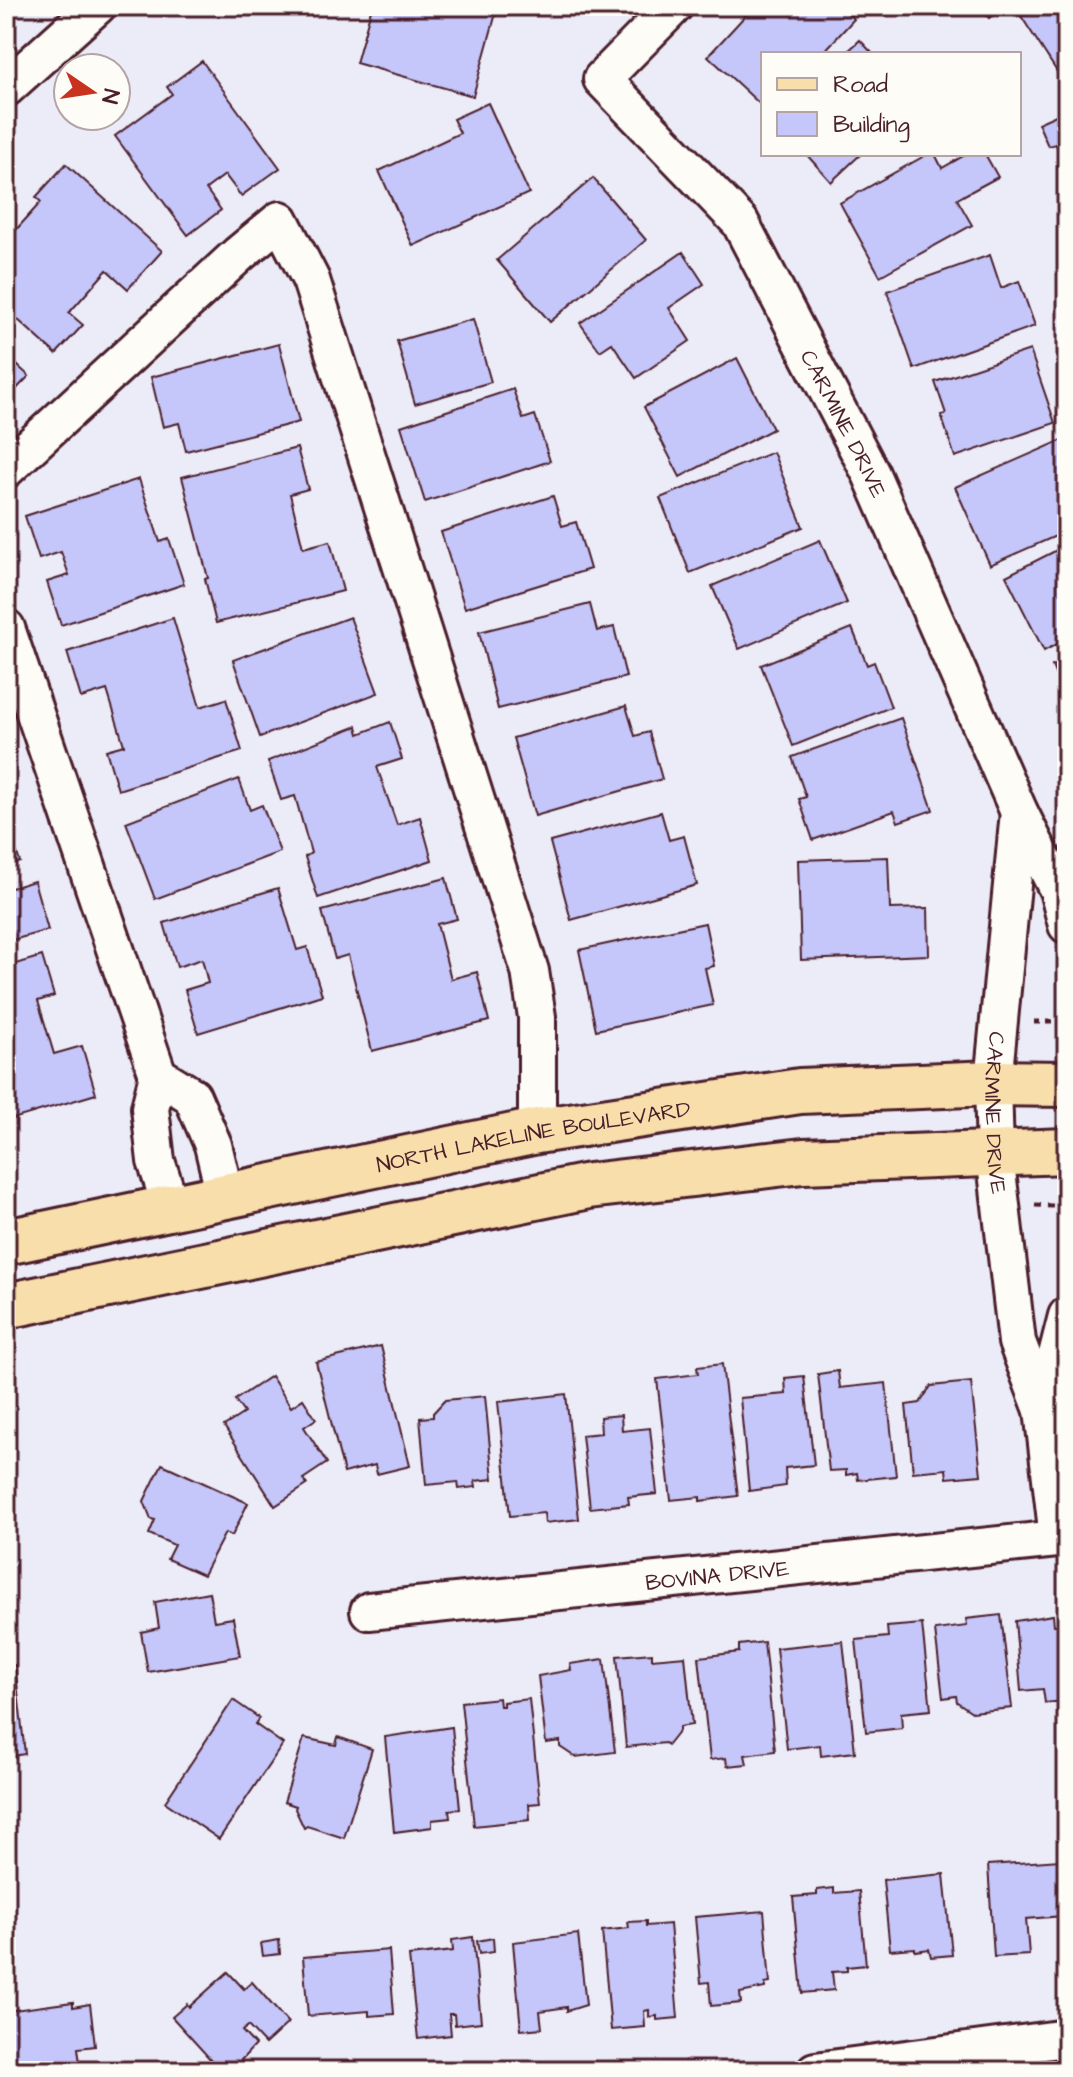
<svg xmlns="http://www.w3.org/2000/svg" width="1073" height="2077" font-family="'Architects Daughter',sans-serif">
<rect width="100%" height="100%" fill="#ececf8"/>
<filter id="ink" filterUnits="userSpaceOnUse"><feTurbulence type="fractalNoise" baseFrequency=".0125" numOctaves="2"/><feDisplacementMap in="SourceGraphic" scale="16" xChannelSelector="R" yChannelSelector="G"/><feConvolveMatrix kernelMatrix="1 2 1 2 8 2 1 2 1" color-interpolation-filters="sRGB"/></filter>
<g filter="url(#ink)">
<g fill="#c5c6f9" stroke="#4a1f2b" stroke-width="2">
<polygon points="372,6 498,6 473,96 356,63"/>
<polygon points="754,6 840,6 854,19 822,54 763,54 763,107 708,56"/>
<polygon points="979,6 1004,6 989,18"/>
<polygon points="1036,6 1067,6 1065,84 1021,16"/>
<polygon points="860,40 873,54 845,54"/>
<polygon points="202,61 280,168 241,196 225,175 206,189 221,210 188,235 115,136 172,94 167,87"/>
<polygon points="488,103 529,193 413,246 379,171 460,133 453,119"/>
<polygon points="1067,110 1067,168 1066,168 1056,144 1048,146 1038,123"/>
<polygon points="806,154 861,154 831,182"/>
<polygon points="928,154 935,154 942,168 967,154 985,154 998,177 957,199 972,225 880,276 840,203"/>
<polygon points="66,164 162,251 128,289 107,270 69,313 83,325 56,354 6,309 6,241 41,202 36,197"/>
<polygon points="593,178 646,240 550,322 497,260"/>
<polygon points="683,252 704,284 669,308 690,341 636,378 612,343 600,351 580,323"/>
<polygon points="990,255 1001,288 1019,281 1035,326 914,369 887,291"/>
<polygon points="473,319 491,382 415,404 397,341"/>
<polygon points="279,344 299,422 186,451 179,423 163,427 151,377"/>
<polygon points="1030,350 1055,423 955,457 941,415 946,414 935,382"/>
<polygon points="6,355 29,376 6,400"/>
<polygon points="737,358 773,429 680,477 644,407"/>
<polygon points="513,389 523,419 535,415 550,461 425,502 401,426"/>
<polygon points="1067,438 1067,531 990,565 955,487"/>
<polygon points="297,448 308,489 290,494 303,548 330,541 343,591 216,623 205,579 208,578 182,477"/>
<polygon points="773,452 803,527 690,573 660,498"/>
<polygon points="139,479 160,542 169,539 184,584 61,625 47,582 69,575 61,552 39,559 25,516"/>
<polygon points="553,496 562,526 576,522 590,569 465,608 441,532"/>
<polygon points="820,540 847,603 739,649 712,586"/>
<polygon points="1067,545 1067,639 1044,651 1006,576"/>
<polygon points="590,604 597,631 614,627 626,677 498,709 479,632"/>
<polygon points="350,617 378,693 260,737 233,660"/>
<polygon points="173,618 200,707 226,699 242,751 118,790 106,750 124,745 107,690 81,698 67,652"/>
<polygon points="852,628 867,665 874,662 891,707 793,746 761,665"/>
<polygon points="1067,660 1067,703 1052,666"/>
<polygon points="626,706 635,736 649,732 662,779 535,816 513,738"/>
<polygon points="901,718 933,810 898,822 894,811 813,840 799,799 806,797 792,757"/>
<polygon points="390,722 402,759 377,767 397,825 420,817 432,860 318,898 305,857 311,853 295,796 281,800 268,761 357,726 359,734"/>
<polygon points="239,779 250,810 262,805 280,852 155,899 126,822"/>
<polygon points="661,812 669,840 684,836 697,885 571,920 550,842"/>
<polygon points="6,822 20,862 6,866"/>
<polygon points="888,857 890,909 928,908 929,955 801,960 798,860"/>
<polygon points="446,878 457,919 437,924 451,979 477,972 489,1021 372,1051 348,955 335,959 322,911"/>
<polygon points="34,881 48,930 6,942 6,882 8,889"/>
<polygon points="278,888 297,950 307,947 322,995 198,1033 185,990 208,983 202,959 177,967 164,923"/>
<polygon points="705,923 714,966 705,968 713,1005 596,1030 579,950"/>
<polygon points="42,956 54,996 38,1001 54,1054 82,1046 96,1094 6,1121 6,967"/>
<polygon points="381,1346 410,1466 377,1474 375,1465 344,1473 316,1362"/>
<polygon points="722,1364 738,1496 700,1501 700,1497 671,1500 657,1379 698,1374 697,1367"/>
<polygon points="838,1371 840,1388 886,1383 896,1476 858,1480 857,1473 846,1475 846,1470 829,1471 818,1374"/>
<polygon points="271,1376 291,1407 303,1399 316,1419 304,1427 327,1463 303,1479 307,1485 275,1506 224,1426 244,1413 235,1400"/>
<polygon points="804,1376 814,1465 785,1468 786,1486 749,1491 740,1398 786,1394 785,1378"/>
<polygon points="971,1382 981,1475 947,1478 946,1469 913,1472 906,1405 920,1403 931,1386"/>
<polygon points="566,1394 579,1519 545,1523 544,1513 510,1516 498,1402"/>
<polygon points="485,1396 493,1479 475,1481 476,1487 459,1489 458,1482 426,1485 420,1418 433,1417 433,1413 445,1400"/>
<polygon points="621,1415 622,1431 650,1428 657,1494 628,1497 629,1504 590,1508 582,1435 601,1433 600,1417"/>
<polygon points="162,1464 248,1503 232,1536 225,1533 203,1575 167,1559 174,1545 149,1534 155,1520 151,1519 144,1501"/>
<polygon points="209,1592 214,1621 233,1618 240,1656 148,1672 141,1632 159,1628 155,1602"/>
<polygon points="1001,1615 1012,1708 972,1712 957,1702 956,1696 943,1698 935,1630 967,1626 966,1619"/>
<polygon points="1053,1615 1054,1625 1067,1624 1067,1686 1063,1687 1064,1701 1045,1703 1043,1689 1021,1691 1015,1621"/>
<polygon points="922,1624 931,1710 901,1713 902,1728 866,1732 856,1640 888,1637 887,1627"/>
<polygon points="843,1641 855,1752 821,1756 820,1745 787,1749 776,1648"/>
<polygon points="764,1642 775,1751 745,1755 747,1764 727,1766 726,1758 710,1760 699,1657 739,1652 739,1645"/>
<polygon points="652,1653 652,1659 685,1656 692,1725 679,1727 679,1731 668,1745 665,1743 626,1747 617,1656"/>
<polygon points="604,1659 615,1752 575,1757 560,1747 560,1741 546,1743 538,1676 571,1670 570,1664"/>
<polygon points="15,1665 25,1754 6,1757 6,1666"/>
<polygon points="499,1698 500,1706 503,1706 503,1702 529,1699 540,1803 529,1804 530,1820 474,1826 461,1702"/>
<polygon points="233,1700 259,1718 255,1724 283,1744 219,1839 165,1802"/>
<polygon points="452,1727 460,1809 449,1810 450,1818 432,1820 432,1827 394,1832 385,1737"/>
<polygon points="338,1737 372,1749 344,1838 307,1826 304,1828 295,1809 296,1806 284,1802 304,1738 336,1745"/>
<polygon points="1060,1860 1063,1916 1026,1919 1029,1955 994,1957 988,1865"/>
<polygon points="944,1874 952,1955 931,1957 929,1949 915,1951 915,1948 890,1950 883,1880"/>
<polygon points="834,1888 834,1893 859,1891 866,1965 847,1967 847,1971 832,1972 834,1990 802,1993 793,1897 817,1895 817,1890"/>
<polygon points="764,1911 770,1983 765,1984 765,1988 740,1993 741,2003 711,2006 709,1982 701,1983 695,1917"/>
<polygon points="646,1921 646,1926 670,1924 678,2018 657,2020 657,2016 649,2017 649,2010 644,2011 645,2027 611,2030 602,1931 629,1928 628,1922"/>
<polygon points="578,1934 586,2005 567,2011 567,2007 540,2011 542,2028 521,2030 513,1942"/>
<polygon points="473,1937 481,2022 455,2025 454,2014 449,2014 451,2035 418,2039 409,1956 453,1951 452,1940"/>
<polygon points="493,1938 494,1952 479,1954 477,1941"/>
<polygon points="279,1940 280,1954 263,1956 261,1943"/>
<polygon points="389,1950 394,2014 369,2016 369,2011 308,2016 303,1957"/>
<polygon points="228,1972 244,1989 252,1982 288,2023 265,2044 248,2026 242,2031 255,2045 231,2071 221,2071 172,2017 187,2004 189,2007"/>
<polygon points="73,2002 73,2007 90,2004 95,2046 78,2048 81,2071 6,2071 6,2011"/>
</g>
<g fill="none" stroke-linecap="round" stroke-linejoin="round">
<g stroke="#4a1f2b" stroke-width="42">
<g id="minor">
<path id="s1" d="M 674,6 L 602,79 L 740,222 L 871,474 L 1019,812 L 1058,890 L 1067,925"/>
<polyline points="6,88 97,6"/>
<polyline points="6,469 239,254 280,220 311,280 530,971 537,1017 537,1131"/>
<polyline points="6,628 158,1075"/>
<path id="s2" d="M 1019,812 L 993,1083 L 995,1154 L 1017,1342 L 1043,1410 L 1058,1538"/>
<polyline points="171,1207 156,1161 150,1108 158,1075 192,1096 213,1145 225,1195"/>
<polyline points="1043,1410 1067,1316"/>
<path id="s3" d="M 369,1611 L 1067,1538"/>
<polyline points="815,2071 1067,2038"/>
</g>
</g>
<g stroke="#4a1f2b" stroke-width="50">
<g id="major">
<path id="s4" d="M 6,1242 L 537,1131 L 800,1091 L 993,1083 L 1067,1084"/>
<polyline points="6,1306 589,1186 803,1161 1067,1151"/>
</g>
</g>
<g stroke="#4a1f2b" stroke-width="5" stroke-dasharray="6 6" stroke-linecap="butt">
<polyline points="1034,1022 1057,1022"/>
<polyline points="1035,1205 1054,1206"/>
</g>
<use href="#minor" stroke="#fdfcf7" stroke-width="36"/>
<use href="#major" stroke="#f8deab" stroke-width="44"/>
</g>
</g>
<g text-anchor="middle" stroke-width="6" stroke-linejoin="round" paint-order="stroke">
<g font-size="22" fill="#4a1f2b" stroke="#fdfcf7">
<text dy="8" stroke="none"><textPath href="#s1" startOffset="528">CARMINE DRIVE</textPath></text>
<text dy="8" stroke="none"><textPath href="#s2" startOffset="302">CARMINE DRIVE</textPath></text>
<text dy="8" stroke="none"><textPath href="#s4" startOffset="538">NORTH LAKELINE BOULEVARD</textPath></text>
<text dy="8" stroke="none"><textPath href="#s3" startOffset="350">BOVINA DRIVE</textPath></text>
</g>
</g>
<rect width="1073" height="2077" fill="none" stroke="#fdfcf7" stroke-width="32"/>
<rect x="16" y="16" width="1041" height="2045" fill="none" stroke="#4a1f2b" stroke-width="3" filter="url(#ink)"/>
<rect x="761" y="52" width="260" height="104" fill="#fdfcf7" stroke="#b5a4a5" stroke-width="2"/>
<rect x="777" y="78" width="40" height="12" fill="#f8deab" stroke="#b5a4a5" stroke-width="2"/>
<text x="833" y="92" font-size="24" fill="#4a1f2b">Road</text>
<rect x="777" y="112" width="40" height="24" fill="#c5c6f9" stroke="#b5a4a5" stroke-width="2"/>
<text x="833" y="132" font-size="24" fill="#4a1f2b">Building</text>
<g transform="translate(92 92) rotate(103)"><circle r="38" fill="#fdfcf7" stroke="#b5a4a5" stroke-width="2"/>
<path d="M0-6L14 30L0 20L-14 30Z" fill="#c8321e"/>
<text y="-12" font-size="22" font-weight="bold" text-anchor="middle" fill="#4a1f2b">N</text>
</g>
</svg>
